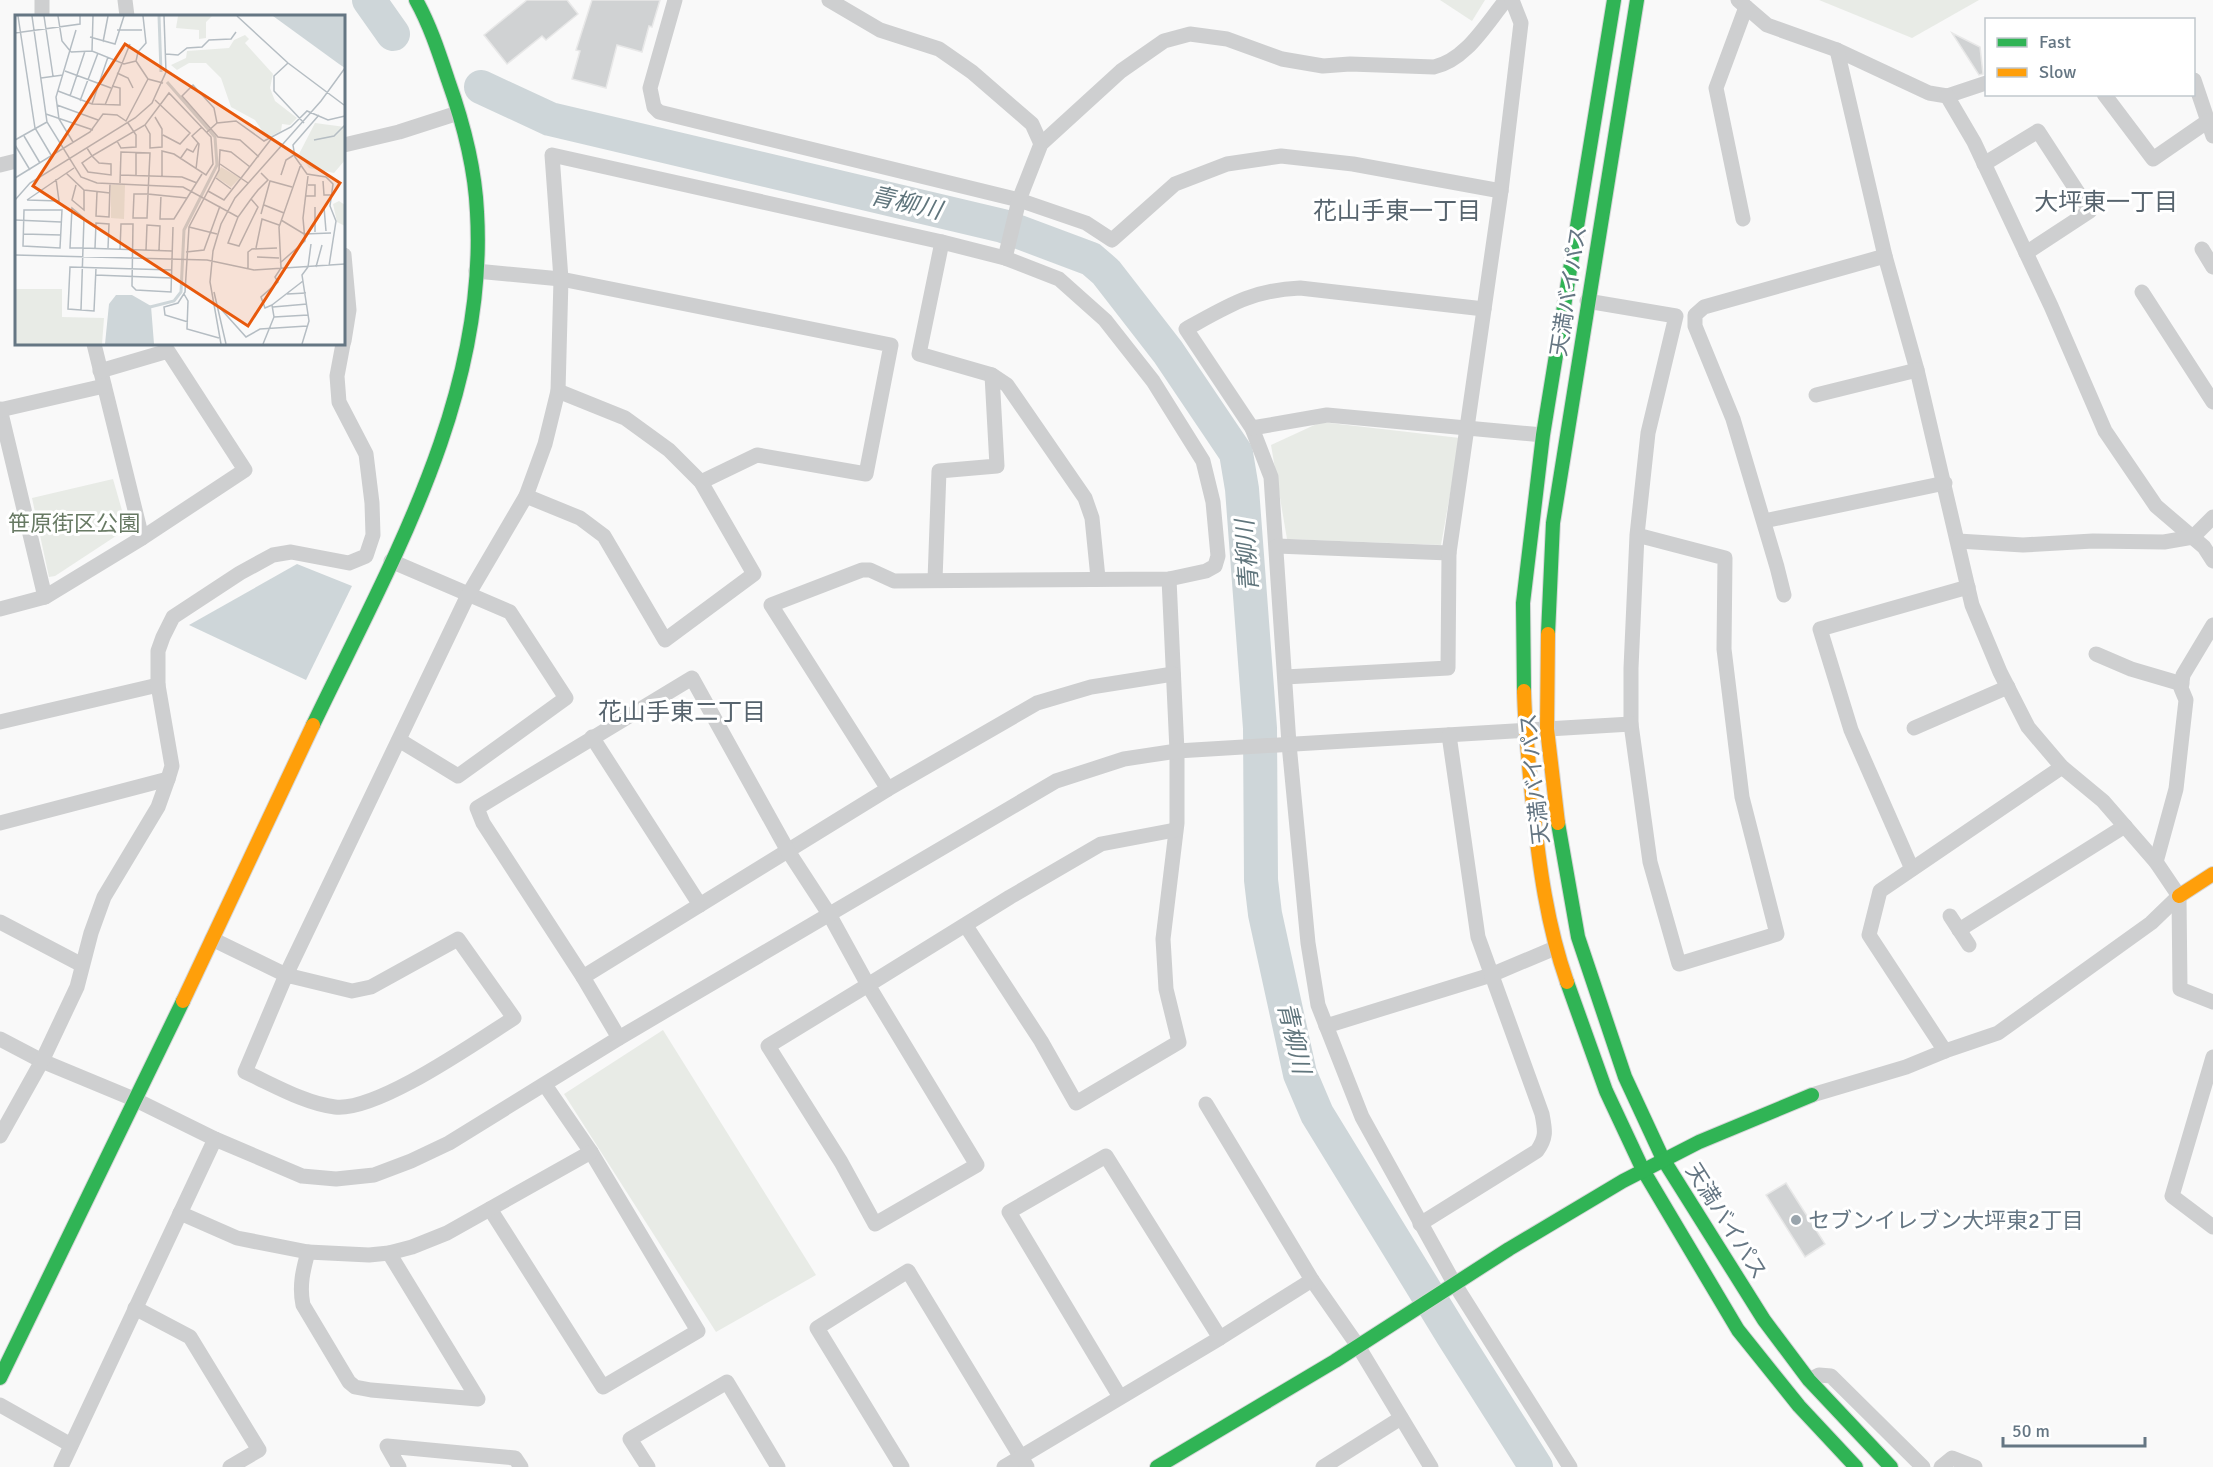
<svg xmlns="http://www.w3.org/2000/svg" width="2213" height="1467" font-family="Signika,'Noto Sans JP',sans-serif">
<rect width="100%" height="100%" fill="#f9f9f9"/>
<g fill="#e8ebe6">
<polygon points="1440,0 1485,0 1472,21"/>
<polygon points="1819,0 1979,0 1912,38"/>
<polygon points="1321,422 1460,438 1441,545 1287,539 1271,445"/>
<polygon points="113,479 125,521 122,532 55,576 49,577 32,498"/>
<polygon points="663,1030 816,1275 716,1332 564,1094"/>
</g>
<polygon fill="#ced6d9" points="297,564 352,586 306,680 189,625"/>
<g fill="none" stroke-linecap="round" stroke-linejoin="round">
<g stroke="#ced6d9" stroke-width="34">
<polyline points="369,0 393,34"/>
<polyline points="481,87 550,119 1003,226 1091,259 1106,272 1168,352 1236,453 1242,489 1260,728 1261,880 1265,914 1300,1074 1317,1114 1453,1336 1536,1467"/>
</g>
</g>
<g fill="#d0d2d3" stroke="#e8e8e8" stroke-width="1.5">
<polygon points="527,0 567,0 578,14 546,40 542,36 507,64 484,35"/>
<polygon points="592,0 660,0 652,27 649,26 642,52 617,45 606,88 572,79 580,51 576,50"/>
<polygon points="1952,33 1980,47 1983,74 1979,75"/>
<polygon points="1786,1183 1825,1244 1805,1257 1766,1195"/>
</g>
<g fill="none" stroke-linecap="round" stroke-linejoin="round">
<g stroke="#d5d6d7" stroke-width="16">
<g id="fast">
<polyline points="1548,634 1553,523 1637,0"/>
<polyline points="1524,691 1523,603 1543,435 1614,0"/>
<path d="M 313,725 C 390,564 488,397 477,212 C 475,167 463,122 448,80 C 439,53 430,25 416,0"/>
<polyline points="1558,823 1578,937 1625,1077 1663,1159 1764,1320 1809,1380 1891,1467"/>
<polyline points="1567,982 1606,1091 1643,1170 1738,1330 1799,1406 1856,1467"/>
<polyline points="0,1378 183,1001"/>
<polyline points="1157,1467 1335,1361 1509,1249 1623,1181 1699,1142 1812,1095"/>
</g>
</g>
<g stroke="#d5d6d7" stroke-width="16">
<g id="slow">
<polyline points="1548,634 1547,729 1558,823"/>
<path d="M 1524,691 C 1525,730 1529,767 1533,806 C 1539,865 1547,925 1567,982"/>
<polyline points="2179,896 2213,874"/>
<polyline points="183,1001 313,725"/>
</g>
</g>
<g stroke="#cecfd0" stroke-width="15">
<polyline points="125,0 127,16"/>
<polyline points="675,0 650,88 654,107 659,112 1019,200 1086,223 1112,240 1175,184 1227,164 1281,156 1353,164 1501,191"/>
<polyline points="829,0 880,30 939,49 972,72 1032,124 1041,144"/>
<polyline points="1738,0 1767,25 1837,50 1929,93 1947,96 1986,83"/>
<polyline points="42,16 42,0"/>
<polyline points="1837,50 1885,256 1917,370 1972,605 2000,672 2028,727 2062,767 2103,801 2156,862 2179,896 2180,989 2213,1002"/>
<polyline points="2194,80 2213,136"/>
<polyline points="2104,94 2153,159 2208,121"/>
<polyline points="1947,96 1974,142 2051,306 2105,431 2156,506 2204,547 2213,561"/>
<polyline points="344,145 399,132 458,113"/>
<polyline points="1984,164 2038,131 2090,211 2026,253"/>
<polyline points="0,165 16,161"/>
<polyline points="1743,219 1716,88 1746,7"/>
<polyline points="942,242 919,354 992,375 1007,385 1085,498 1092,518 1098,578"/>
<polyline points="2202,249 2213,267"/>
<polyline points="344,255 349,310 344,341"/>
<path d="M 1005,258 L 1019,200 L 1041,144 L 1121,71 L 1164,41 L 1190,34 L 1227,39 L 1282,59 L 1323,66 L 1350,64 L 1434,67 C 1466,60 1486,24 1506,0"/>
<polyline points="476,271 561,279 891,345 866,474 757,455 701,482"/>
<polyline points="2142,292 2213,402"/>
<polyline points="1587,301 1676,316 1648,433 1637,535 1631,668 1631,724 1650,862 1679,964 1777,934 1742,797 1724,649 1725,558 1637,535"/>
<path d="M 1484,309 L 1300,288 C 1252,290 1228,306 1186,329 L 1252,428 L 1271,477 L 1289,744 L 1308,943 L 1318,1005 L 1362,1117 L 1454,1283 L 1570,1467"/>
<polyline points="94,344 142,538"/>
<polyline points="1816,395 1917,370"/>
<polyline points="0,409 45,597"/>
<polyline points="0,410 104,386"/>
<polyline points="1252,428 1327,415 1543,435"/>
<polyline points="526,496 580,518 604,536 665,640 754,574 701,482 669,450 625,418 558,391"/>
<polyline points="1764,521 1945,483"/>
<polyline points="1958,541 2023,545 2093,541 2164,542 2193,537 2213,517"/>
<polyline points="1277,546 1449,553"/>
<polyline points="391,561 510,612 566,698 458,776 399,740"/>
<polyline points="935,580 939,471 997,466 992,375"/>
<polyline points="1784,595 1777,567 1733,419 1695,326 1695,315 1704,307 1885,256"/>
<polyline points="0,609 45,597 142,538 245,470 168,351 100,371"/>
<polyline points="2096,654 2131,669 2182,684"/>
<polyline points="1285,677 1448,668 1449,553 1501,191 1521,23 1512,0"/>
<polyline points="0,722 158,685"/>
<polyline points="1914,728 2008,687"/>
<polyline points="592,737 700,905"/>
<polyline points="0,823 168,779"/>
<polyline points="2156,862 2176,789 2186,700 2181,688 2183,675 2213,625"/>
<polyline points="1912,869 1851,730 1820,629 1968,587"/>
<polyline points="1950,916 1969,945"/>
<polyline points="0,922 82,965"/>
<polyline points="966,926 1041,1041 1076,1103 1179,1042 1166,989 1163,939 1177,823 1177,751 1169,579"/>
<polyline points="1959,930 2125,826"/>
<polyline points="212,939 286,975 468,595 526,496 545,444 558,391 561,279 552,155 942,242 1005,258 1059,279 1105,320 1153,381 1203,461 1213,502 1218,556 1215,566 1206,571 1169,579 894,581 870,570 862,570 771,605 888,789"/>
<path d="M 458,939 L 514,1018 C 476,1042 377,1112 335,1107 C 306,1104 272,1084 245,1072 L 286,975 L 352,991 L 371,987 Z"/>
<polyline points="583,977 888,789 1037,703 1091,687 1173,674"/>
<polygon points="868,985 977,1165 875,1224 841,1162 768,1046"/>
<polyline points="1326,1026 1491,975 1555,948"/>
<polyline points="619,1038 583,977 483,823 477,808 692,678 788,851 829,914 868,985 1010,897 1101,844 1175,830"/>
<polyline points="0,1039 42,1061 136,1100 215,1139 302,1176 336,1179 374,1175 411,1161 449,1143 619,1038 1056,781 1124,759 1177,751 1631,724"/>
<polyline points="1945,1051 1869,935 1880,891 2062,767"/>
<polyline points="2213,1057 2172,1196 2213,1227"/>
<polyline points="1812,1095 1906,1067 1945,1051 1998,1033 2151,923 2179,896"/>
<polyline points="1206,1104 1312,1280 1358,1346 1431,1467"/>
<polyline points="0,1136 42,1061 77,987 91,933 104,897 158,807 168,779 172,766 158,685 158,651 163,637 173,617 240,573 273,555 291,552 349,563 366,556 373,535 372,503 366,454 339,402 337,376 343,344"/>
<polyline points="490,1209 603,1387 698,1331 591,1152 545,1085"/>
<polyline points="180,1213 237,1238 308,1252 369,1255 389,1253 412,1247 447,1233 591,1152"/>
<path d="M 1420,1224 L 1537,1151 C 1547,1137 1545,1130 1542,1114 L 1478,937 L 1449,735"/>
<path d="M 308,1252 C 303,1270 299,1286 303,1305 L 349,1382 L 355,1387 L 371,1390 L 478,1399 L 389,1253"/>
<polyline points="135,1308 190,1337 259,1450 230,1467"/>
<polyline points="1809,1380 1819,1375 1831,1376 1923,1467"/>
<polyline points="1120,1397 1009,1212 1106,1156 1220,1338"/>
<polyline points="0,1405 71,1445"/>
<polyline points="61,1467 215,1139"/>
<polyline points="399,1467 387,1446 515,1458 521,1467"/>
<polyline points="648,1467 630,1439 727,1382 778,1467"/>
<polyline points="902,1467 817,1328 908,1271 1027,1467"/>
<polyline points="1004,1467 1220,1338 1312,1280"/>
<polyline points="1323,1467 1401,1418"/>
<polyline points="1941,1467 1952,1458 1975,1467"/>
</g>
<use href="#fast" stroke="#30b455" stroke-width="14"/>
<use href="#slow" stroke="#ff9f0a" stroke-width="14"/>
</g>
<circle fill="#99a4ac" stroke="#fff" stroke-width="2" cx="1796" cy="1220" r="6"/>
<g text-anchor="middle" stroke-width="6" stroke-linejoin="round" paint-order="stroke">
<g font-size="22" fill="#657683" stroke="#fff">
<text transform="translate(1568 291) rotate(-81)" y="8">天満バイパス</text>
<text transform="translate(1534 779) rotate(-96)" y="8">天満バイパス</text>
<text transform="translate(1727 1221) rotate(58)" y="8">天満バイパス</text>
</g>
<g font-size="22" fill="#687a64" stroke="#fff">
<text x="74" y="531">笹原街区公園</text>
</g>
<g font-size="22" fill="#657683" stroke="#fff" text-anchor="start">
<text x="1808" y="1228">セブンイレブン大坪東2丁目</text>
</g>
<g font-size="24" fill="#57646e" stroke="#fff">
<text x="2106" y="210">大坪東一丁目</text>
<text x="1397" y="219">花山手東一丁目</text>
<text x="682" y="720">花山手東二丁目</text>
</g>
<g font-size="24" font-style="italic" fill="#60757c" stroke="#fff">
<text transform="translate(906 203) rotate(13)" y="8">青柳川</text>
<text transform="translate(1247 556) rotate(-94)" y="8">青柳川</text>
<text transform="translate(1294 1038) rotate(77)" y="8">青柳川</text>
</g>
</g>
<g transform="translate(15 15)">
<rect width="330" height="330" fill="#f9f9f9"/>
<path d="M 163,1 L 197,1 L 191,7 L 191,23 L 184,24 L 184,15 L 161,13 ZM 230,20 L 234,24 L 230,28 L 258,59 L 255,73 L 260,86 L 282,103 L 275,110 L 267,109 L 266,116 L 252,123 L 240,105 L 216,92 L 206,63 L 191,48 L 174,48 L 162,55 L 156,50 L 171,43 L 172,36 L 214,33 L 219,25 ZM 300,108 L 330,112 L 330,145 L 319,158 L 294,153 L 284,139 ZM 206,152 L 225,163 L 216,172 L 201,162 ZM 96,170 L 110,170 L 109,204 L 96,203 ZM 324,186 L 330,190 L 330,211 L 322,207 L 318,189 ZM 0,274 L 47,274 L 47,302 L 89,303 L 87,329 L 0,329 Z" fill="#e8ebe6"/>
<path d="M 258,1 L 330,1 L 330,53 L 324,49 ZM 101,280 L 117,280 L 136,291 L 139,329 L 90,329 L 94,289 Z" fill="#ced6d9"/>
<path fill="none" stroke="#ced6d9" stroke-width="3" d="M 144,1 L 146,57M 131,293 L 159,286 L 166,277 L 169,215 L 202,150 L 200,122 L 152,67"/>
<path fill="none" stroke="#b5bdc3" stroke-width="1.5" d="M 3,1 L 20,113 L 36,140M 17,1 L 32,107 L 66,162 L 82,168 L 168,172 L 223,202M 29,1 L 38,61M 43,1 L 47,26 L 56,37M 128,1 L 131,28 L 123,37 L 121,46 L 133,64 L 148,68M 222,1 L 273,48 L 329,90M 102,15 L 127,15M 0,18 L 65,9 L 65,1M 75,22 L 100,29 L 109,1M 88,27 L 93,1M 77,36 L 78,1M 56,37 L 77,36 L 109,49 L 121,46M 151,39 L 163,40 L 172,33 L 187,32 L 194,25 L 216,24 L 221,17M 273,48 L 259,61 L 259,76 L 289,108M 50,56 L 96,73M 102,58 L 113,63 L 118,73M 26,63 L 48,60M 43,76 L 77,89 L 105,90 L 105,73 L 97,71M 55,81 L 70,36M 140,85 L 175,118 L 165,129 L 148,120M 65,86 L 83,38M 77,89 L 93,42M 42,90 L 83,105M 90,90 L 115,29M 31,99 L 78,115M 304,100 L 278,130 L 280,142 L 292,159 L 311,162 L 318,169 L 315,191 L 321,206 L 314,251M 202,108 L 199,93 L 178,70 L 167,81 L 203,122 L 225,125 L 244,142M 130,110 L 135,119 L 135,133 L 147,132 L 147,114 L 140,102M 192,117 L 202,108 L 221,106 L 249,126 L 276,112 L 292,96 L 313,105 L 330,101M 9,121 L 25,148M 0,125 L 32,107M 299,125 L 319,121 L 330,110M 102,126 L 106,133 L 121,132 L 121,120 L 113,108M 58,127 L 44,104 L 41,82 L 61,15M 0,130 L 15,155M 72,133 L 77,141 L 130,110 L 154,78 L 196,122 L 198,149 L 191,160 L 159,139 L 147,136 L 147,161M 77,141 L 84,148 L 96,149 L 96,160 L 73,157 L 67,148 ZM 165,144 L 172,134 L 178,137 L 183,128M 205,149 L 233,168M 181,154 L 184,129 L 177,121 L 187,112M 51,158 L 69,175 L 95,178M 105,160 L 167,162 L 182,168M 266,160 L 271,145 L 279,140M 121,161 L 121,138M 0,163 L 75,117 L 88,99 L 102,100 L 111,106 L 133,64M 201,163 L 216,174M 308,166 L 309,180 L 317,180M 105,168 L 106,137 L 135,138 L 133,179 L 172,183M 61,170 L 57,185 L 69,195 L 69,175M 193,176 L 209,185 L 257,123M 82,177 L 81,201 L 94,202 L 95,169M 119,179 L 133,179 L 132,203 L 118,203 ZM 146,180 L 145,204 L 159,204 L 187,159M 291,181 L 300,181 L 300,170 L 293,170M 236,184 L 243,192 L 224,231 L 213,228 L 223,202 L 236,184 L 243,175 L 253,165 L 246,158M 0,185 L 15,168 L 120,103 L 137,88 L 151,57 L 149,1M 12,185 L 59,153M 12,185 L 44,186 L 41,164M 249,190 L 269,198M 309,192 L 311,216M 57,193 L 69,203 L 68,233 L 55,233 ZM 9,195 L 47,195 L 45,233 L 8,231 ZM 246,199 L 255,166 L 277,172M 0,205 L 46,207M 266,205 L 289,219 L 316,218M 174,212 L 202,219M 300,217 L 300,192M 8,219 L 46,220M 80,233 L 81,208 L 94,209 L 93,233M 241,233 L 247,204 L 264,210M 105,234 L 106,209 L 118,209 L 117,271 L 121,275 L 156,277 L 158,212M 131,235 L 132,210 L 145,211 L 144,235M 171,237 L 189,235 L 205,191M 0,240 L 192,245 L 239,255 L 330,249M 242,242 L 264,243M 265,248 L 290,226 L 288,203 L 293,161M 301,252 L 307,230M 81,253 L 79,296 L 53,294 L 55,252 L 157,255M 233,253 L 233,237 L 237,234 L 262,233M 80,260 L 157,263M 199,277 L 211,329M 169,279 L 173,286 L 172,314 L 204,323M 272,279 L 291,278M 257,290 L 250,293 L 246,282 L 263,267 L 260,262 L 266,253 L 264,212 L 286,149M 258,292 L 292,289M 205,293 L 231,322 L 245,314 L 292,311M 66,295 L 68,233 L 157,236M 259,302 L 293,300M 173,307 L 150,300 L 149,292 L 163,288 L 170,277 L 174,212 L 204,155 L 205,135 L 216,137 L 235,152M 206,329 L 195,267 L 198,236 L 206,209 L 220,183 L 306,86 L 330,53M 248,329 L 259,302 L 257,290 L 288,266M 287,329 L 294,306 L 287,260 L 293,252 L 296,229"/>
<path fill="#e8590c" fill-opacity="0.15" stroke="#e8590c" stroke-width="3" d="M 110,29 L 325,168 L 233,311 L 18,171 Z"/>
<rect width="330" height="330" fill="none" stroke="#657683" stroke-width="3"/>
</g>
<rect x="1985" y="18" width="210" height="78" fill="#ffffff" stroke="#c1c8cd" stroke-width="1.5"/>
<rect x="1997" y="38" width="30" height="9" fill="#30b455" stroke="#c1c8cd" stroke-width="1.5"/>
<text x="2039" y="48" font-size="18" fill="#657683">Fast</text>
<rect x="1997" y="68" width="30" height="9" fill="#ff9f0a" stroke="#c1c8cd" stroke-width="1.5"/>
<text x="2039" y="78" font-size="18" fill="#657683">Slow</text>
<path d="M2003 1437v9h142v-9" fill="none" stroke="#657683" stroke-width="3"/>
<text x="2012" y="1437" font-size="18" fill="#657683" stroke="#ffffff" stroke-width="4.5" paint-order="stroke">50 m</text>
</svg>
